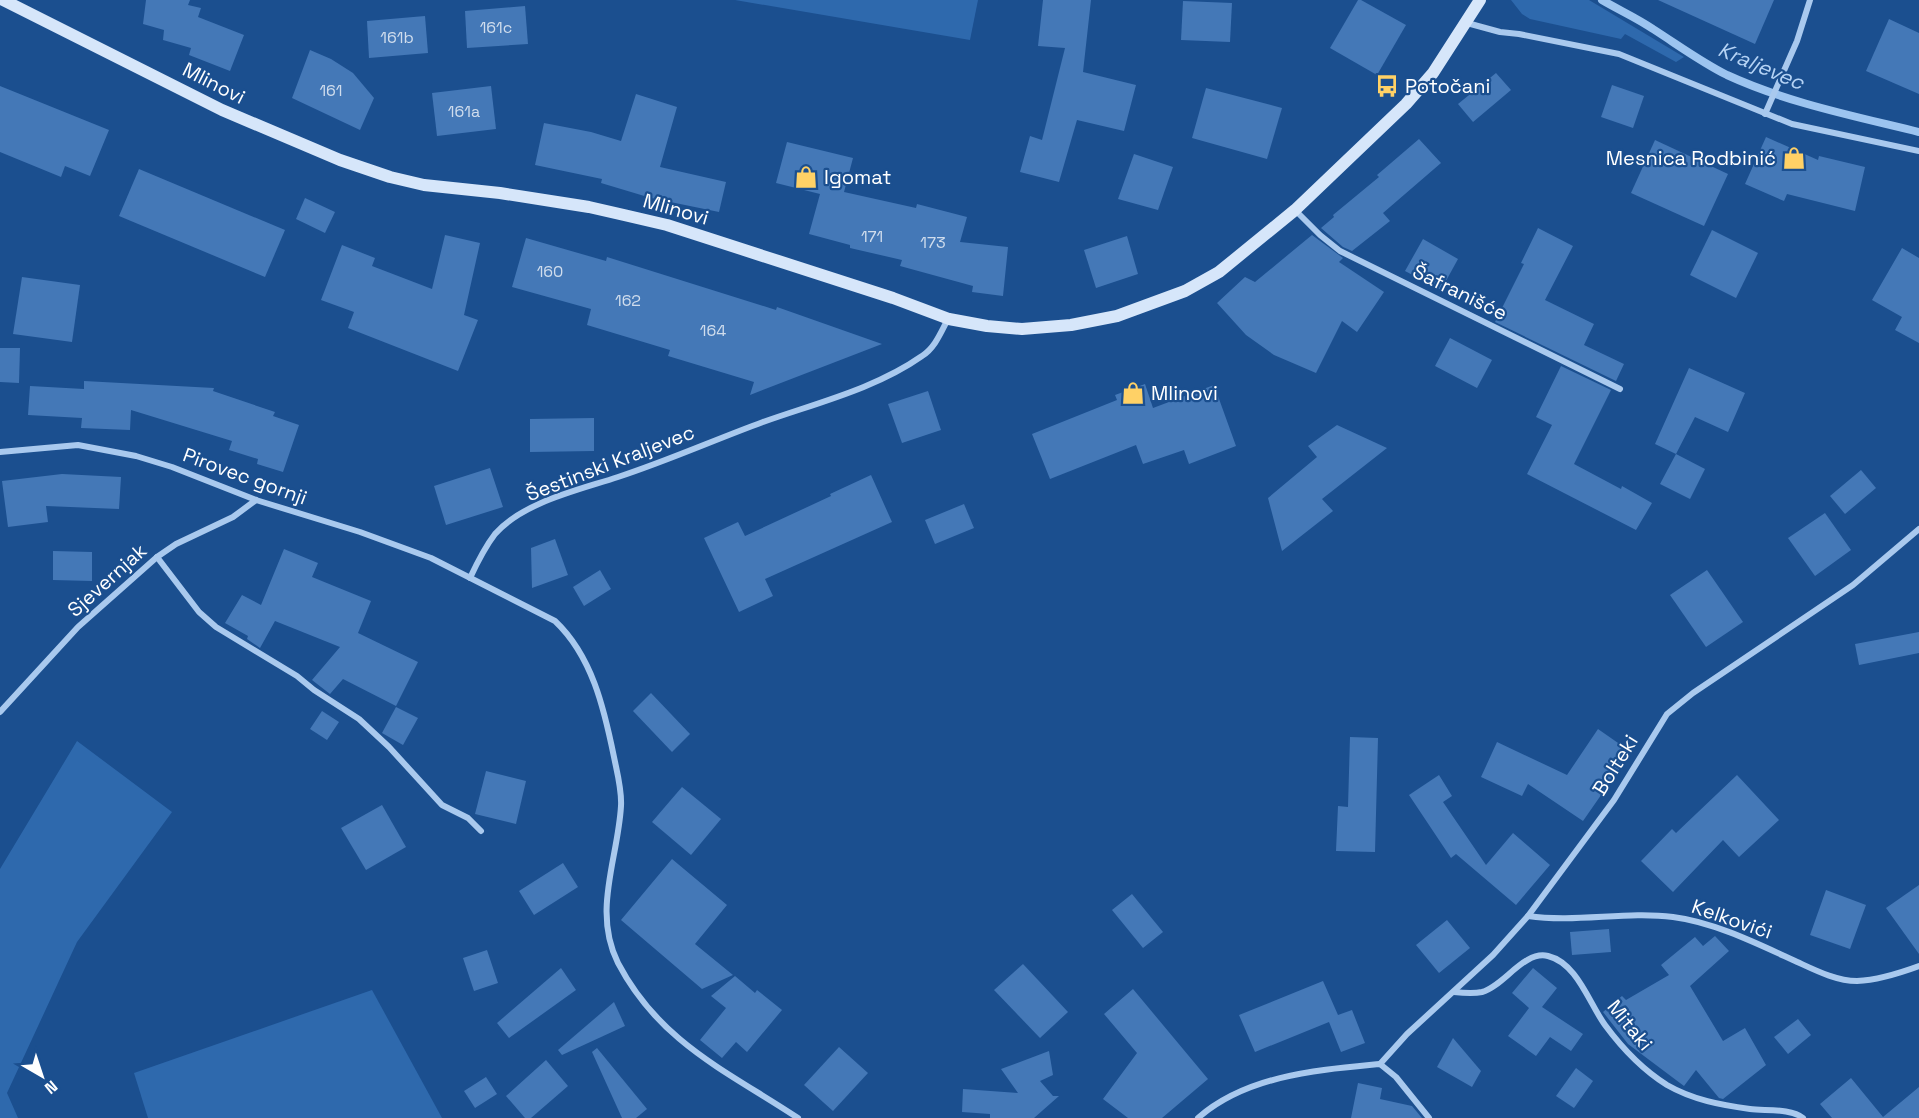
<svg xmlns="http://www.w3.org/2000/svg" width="1919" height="1118" font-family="'Space Grotesk',sans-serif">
<rect width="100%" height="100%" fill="#1b4f8f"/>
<g fill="#2e69ad">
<polygon points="735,0 978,0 970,40"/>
<polygon points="1511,0 1589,0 1684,57 1676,62 1625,34 1621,39 1530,19 1522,14"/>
<polygon points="77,741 172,812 77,942 7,1093 18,1118 0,1118 0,869"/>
<polygon points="372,990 442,1118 148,1118 134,1073"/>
</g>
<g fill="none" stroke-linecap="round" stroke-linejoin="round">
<path stroke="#9cc4f0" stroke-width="8" d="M 1602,0 C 1619,10 1637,18 1653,29 C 1678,45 1701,62 1727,75 C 1788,103 1854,116 1919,132"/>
</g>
<g fill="#4478b7">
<polygon points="146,0 190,0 188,5 201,8 198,17 244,35 230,71 189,55 191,48 163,40 164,30 143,24"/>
<polygon points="1043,0 1091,0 1083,72 1136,85 1124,131 1077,120 1059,182 1020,172 1030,136 1042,140 1065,48 1038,46"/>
<polygon points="1358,0 1361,0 1406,25 1377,75 1330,48"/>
<polygon points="1658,0 1774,0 1755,44"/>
<polygon points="1183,1 1232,3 1230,42 1181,40"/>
<polygon points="525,6 528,44 467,48 465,11"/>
<polygon points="425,16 428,53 369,58 367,21"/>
<polygon points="1889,19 1919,33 1919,94 1866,71"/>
<polygon points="310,50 331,59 353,73 374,98 360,130 292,98"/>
<polygon points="1496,73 1511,90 1473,122 1458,104"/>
<polygon points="1612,85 1644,96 1633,128 1601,117"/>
<polygon points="0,86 109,130 90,176 65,166 61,177 0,152"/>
<polygon points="491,86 496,129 437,136 432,93"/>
<polygon points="1206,88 1282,108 1267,159 1192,138"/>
<polygon points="636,94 677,107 660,167 726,182 719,212 651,198 601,183 602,179 535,165 544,123 591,132 621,141"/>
<polygon points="1766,137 1818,160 1819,156 1865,167 1855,211 1787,194 1784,201 1745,184"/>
<polygon points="1419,139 1441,163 1383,213 1390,221 1352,251 1343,247 1321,228 1334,217 1333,215 1379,177 1377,175"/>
<polygon points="1655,140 1728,174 1704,226 1631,193"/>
<polygon points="787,142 853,158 844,192 916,208 917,204 967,217 960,242 1008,247 1003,296 972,292 973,286 900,266 902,260 850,248 850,245 809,234 820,194 776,183"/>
<polygon points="1134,154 1173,167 1158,210 1118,199"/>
<polygon points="139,169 285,230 265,277 119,216"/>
<polygon points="305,198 335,212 325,233 296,219"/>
<polygon points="1538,228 1573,246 1545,300 1594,324 1584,345 1624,364 1616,381 1495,322 1524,264 1521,263"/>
<polygon points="1712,230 1758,253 1736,298 1690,275"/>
<polygon points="445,235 480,243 464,315 478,320 458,371 348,328 354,312 321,300 342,245 375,258 372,266 432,289"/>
<polygon points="1312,235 1343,258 1339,262 1384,292 1357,332 1342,321 1316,373 1274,355 1246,335 1217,303 1245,277 1255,282"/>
<polygon points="1127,236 1138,274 1096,288 1084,250"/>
<polygon points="526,238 606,261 607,257 776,310 777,307 882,344 750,395 754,382 668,356 670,350 587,325 591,309 512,287"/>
<polygon points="1423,239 1458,259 1441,290 1405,271"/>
<polygon points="1902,248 1919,258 1919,343 1895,330 1902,317 1872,300"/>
<polygon points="22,277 80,285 72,342 13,334"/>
<polygon points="1450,338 1492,360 1477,388 1435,366"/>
<polygon points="0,348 20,348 19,383 0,382"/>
<polygon points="1561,366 1611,390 1574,464 1621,489 1622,486 1652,503 1636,530 1527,474 1552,425 1536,417"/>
<polygon points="1689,368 1745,393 1728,432 1695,417 1676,454 1655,444"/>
<polygon points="84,381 214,388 213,391 275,412 273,416 299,425 283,472 257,464 258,459 229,450 232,441 131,410 130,430 81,428 82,418 28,415 30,386 84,389"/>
<polygon points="1145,384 1153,408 1214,385 1236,446 1189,464 1184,450 1143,464 1136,445 1050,479 1032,434 1117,400 1115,395"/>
<polygon points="928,391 941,430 902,443 888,404"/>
<polygon points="594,418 594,451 530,452 530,419"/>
<polygon points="1337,425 1387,448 1322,499 1333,511 1282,551 1268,498 1317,457 1308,446"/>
<polygon points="1676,454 1705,469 1690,499 1660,484"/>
<polygon points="490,468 503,507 446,525 434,486"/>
<polygon points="1861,470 1876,488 1845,514 1830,496"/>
<polygon points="62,474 121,477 119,509 46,506 48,522 8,527 2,481"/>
<polygon points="871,475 892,522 765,579 773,596 739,612 704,538 738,522 745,536 831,496 830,494"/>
<polygon points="964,504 974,528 935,544 925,520"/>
<polygon points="1825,513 1851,550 1815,576 1788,538"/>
<polygon points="555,539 568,575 532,588 531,548"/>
<polygon points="284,549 318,563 312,577 371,601 358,633 418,662 396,706 343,679 330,694 312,680 340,647 275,621 260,648 247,639 248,636 225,623 242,595 261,605"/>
<polygon points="53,551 92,552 92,581 53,580"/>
<polygon points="600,570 611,589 584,606 573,587"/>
<polygon points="1707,570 1743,622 1706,647 1670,595"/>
<polygon points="1919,632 1919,653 1859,665 1855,644"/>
<polygon points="651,693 690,734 672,752 633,711"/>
<polygon points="396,707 418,718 403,745 382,733"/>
<polygon points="322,711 339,722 327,740 310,729"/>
<polygon points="1598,729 1631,752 1583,821 1528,784 1522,796 1481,777 1497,742 1567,775"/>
<polygon points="1350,737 1378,738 1375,852 1336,851 1338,806 1348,807"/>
<polygon points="486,771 526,781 516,824 475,814"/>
<polygon points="1439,775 1452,796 1443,802 1486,865 1513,833 1550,865 1516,905 1456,854 1451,858 1409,795"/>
<polygon points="1737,775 1779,820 1739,857 1723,840 1673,892 1641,861 1672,829 1676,833"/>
<polygon points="682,787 721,819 691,855 652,822"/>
<polygon points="382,805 406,847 366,870 341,828"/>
<polygon points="672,859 727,905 695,944 733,975 702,989 621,920"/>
<polygon points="563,863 578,887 534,915 519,891"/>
<polygon points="1919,885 1919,954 1886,908"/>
<polygon points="1826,890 1866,905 1850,949 1810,935"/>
<polygon points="1132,894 1163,932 1143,948 1112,910"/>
<polygon points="1447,920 1470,948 1439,973 1416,945"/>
<polygon points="1609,929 1611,952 1572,955 1570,932"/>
<polygon points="1715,936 1729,951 1690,986 1723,1041 1745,1028 1766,1065 1723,1099 1719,1098 1696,1070 1684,1086 1628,1044 1603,1012 1622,996 1626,1000 1669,975 1661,965 1695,937 1703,946"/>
<polygon points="487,950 498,983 474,991 463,958"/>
<polygon points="1023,964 1068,1012 1040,1038 994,990"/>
<polygon points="561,968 576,990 509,1038 497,1023"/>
<polygon points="1533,968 1557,988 1542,1007 1583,1034 1571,1051 1550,1037 1536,1056 1508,1036 1529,1008 1512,993"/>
<polygon points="735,976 755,993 757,990 782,1010 747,1052 736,1042 722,1058 700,1040 726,1008 711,996"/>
<polygon points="1323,981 1338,1015 1352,1010 1365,1043 1341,1052 1329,1022 1255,1052 1239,1015"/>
<polygon points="1133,989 1208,1079 1162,1118 1128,1118 1103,1099 1137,1053 1104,1014"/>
<polygon points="614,1002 625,1026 562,1055 558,1050"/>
<polygon points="1798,1019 1811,1035 1788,1054 1774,1037"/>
<polygon points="1453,1038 1481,1071 1472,1087 1437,1067"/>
<polygon points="839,1047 868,1073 833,1111 804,1085"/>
<polygon points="597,1048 647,1109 636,1118 622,1118 592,1052"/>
<polygon points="1049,1051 1053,1075 1040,1081 1053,1096 1059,1096 1034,1118 990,1118 990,1114 962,1112 963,1089 1018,1093 1001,1069"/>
<polygon points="546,1060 568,1086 531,1118 525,1118 506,1096"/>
<polygon points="1576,1068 1593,1081 1574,1108 1556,1096"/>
<polygon points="486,1077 497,1094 475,1108 464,1091"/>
<polygon points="1851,1078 1883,1117 1919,1087 1919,1118 1832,1118 1820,1104"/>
<polygon points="1358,1083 1382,1088 1380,1099 1412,1106 1422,1118 1351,1118"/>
</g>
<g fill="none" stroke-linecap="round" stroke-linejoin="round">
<g stroke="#a9c9ee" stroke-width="6">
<polyline points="1467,23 1500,32 1519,34 1619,54 1792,124 1919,151"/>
<polyline points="1765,114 1797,41 1810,0"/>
<polyline points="1295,210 1320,235 1340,251 1620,389"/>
<path d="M 0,452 L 78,445 L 136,456 L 172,467 L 256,500 L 360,532 L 431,558 L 555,621 C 592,656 604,708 614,757 C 617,772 622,790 621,806 C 618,859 592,911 618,963 C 660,1043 727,1071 798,1118"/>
<polyline points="157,557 199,612 216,627 297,676 314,690 359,719 389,747 442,805 468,818 481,831"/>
<path d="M 470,578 C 477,563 485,547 495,534 C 523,502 579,490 618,477 C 667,461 714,440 763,422 C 816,403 875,389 922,356 C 935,348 941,332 948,319"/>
<polyline points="0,712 78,627 157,557 176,544 233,517 256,500"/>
<path d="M 1528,916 C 1576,923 1625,911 1673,917 C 1713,922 1756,943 1793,960 C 1813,969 1835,981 1857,981 C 1877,980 1900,973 1919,966"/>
<path d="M 1454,992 C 1463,993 1473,994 1482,992 C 1504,986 1524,950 1548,956 C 1577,963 1589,1003 1605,1025 C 1622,1048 1643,1070 1667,1085 C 1693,1100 1721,1105 1750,1109 C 1765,1111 1791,1108 1803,1118"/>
<polyline points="1380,1064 1407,1034 1493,955 1528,916 1614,800 1667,714 1693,693 1853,585 1919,529"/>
<path d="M 1198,1118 C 1247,1075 1318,1070 1380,1064 L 1396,1077 L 1429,1118"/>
</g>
<polyline stroke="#d6e6fa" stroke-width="12" points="3,0 222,110 340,160 390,177 424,185 500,193 589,207 624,215 667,225 893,298 949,319 987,326 1022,329 1071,325 1117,316 1185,291 1219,272 1295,210 1406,104 1433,73 1480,0"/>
</g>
<defs>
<g id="bus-bare" transform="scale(1.8)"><path d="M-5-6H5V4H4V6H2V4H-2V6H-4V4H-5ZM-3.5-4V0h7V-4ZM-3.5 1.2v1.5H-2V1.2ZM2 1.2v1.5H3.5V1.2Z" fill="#ffd166" stroke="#1b4f8f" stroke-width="2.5" paint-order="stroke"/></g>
<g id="shop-bare" transform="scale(1.8)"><path d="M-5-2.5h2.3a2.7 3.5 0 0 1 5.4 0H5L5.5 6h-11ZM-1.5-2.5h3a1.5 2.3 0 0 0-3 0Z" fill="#ffd166" stroke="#1b4f8f" stroke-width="2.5" paint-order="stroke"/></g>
</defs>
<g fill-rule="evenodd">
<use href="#bus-bare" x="1387" y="86"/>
<use href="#shop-bare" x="1794" y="158"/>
<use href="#shop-bare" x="806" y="177"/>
<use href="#shop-bare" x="1133" y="393"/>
</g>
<g text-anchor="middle" stroke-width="4.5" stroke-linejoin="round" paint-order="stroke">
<g font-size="16" fill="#d0dded">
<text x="496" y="33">161c</text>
<text x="397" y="43">161b</text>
<text x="331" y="96">161</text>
<text x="464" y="117">161a</text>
<text x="872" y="242">171</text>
<text x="933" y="248">173</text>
<text x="550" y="277">160</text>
<text x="628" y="306">162</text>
<text x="713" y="336">164</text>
</g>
<g font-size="20" fill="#fff" stroke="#1b4f8f">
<text transform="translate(214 83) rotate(27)" y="7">Mlinovi</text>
<text transform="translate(676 209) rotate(16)" y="7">Mlinovi</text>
<text transform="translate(1460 292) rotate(26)" y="7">Šafranišće</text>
<text transform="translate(610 463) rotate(-21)" y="7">Šestinski Kraljevec</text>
<text transform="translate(245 476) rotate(20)" y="7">Pirovec gornji</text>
<text transform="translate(107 580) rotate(-42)" y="7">Sjevernjak</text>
<text transform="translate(1615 765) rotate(-58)" y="7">Bolteki</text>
<text transform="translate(1732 919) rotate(19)" y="7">Kelkovići</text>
<text transform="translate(1630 1025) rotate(51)" y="7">Mitaki</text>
</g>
<g font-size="20" fill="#fff" stroke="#1b4f8f" text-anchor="start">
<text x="1405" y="93">Potočani</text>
<text x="1776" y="165" text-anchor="end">Mesnica Rodbinić</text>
<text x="824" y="184">Igomat</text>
<text x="1151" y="400">Mlinovi</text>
</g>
<g font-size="21" font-style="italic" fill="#b5d3f5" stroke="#1b4f8f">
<text transform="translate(1761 66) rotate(23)" y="7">Kraljevec</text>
</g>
</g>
<g transform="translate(42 1076) rotate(141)" stroke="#1b4f8f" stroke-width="4.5" paint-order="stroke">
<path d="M0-4.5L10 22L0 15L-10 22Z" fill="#ffffff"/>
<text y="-9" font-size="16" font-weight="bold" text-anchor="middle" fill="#ffffff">N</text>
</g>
</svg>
